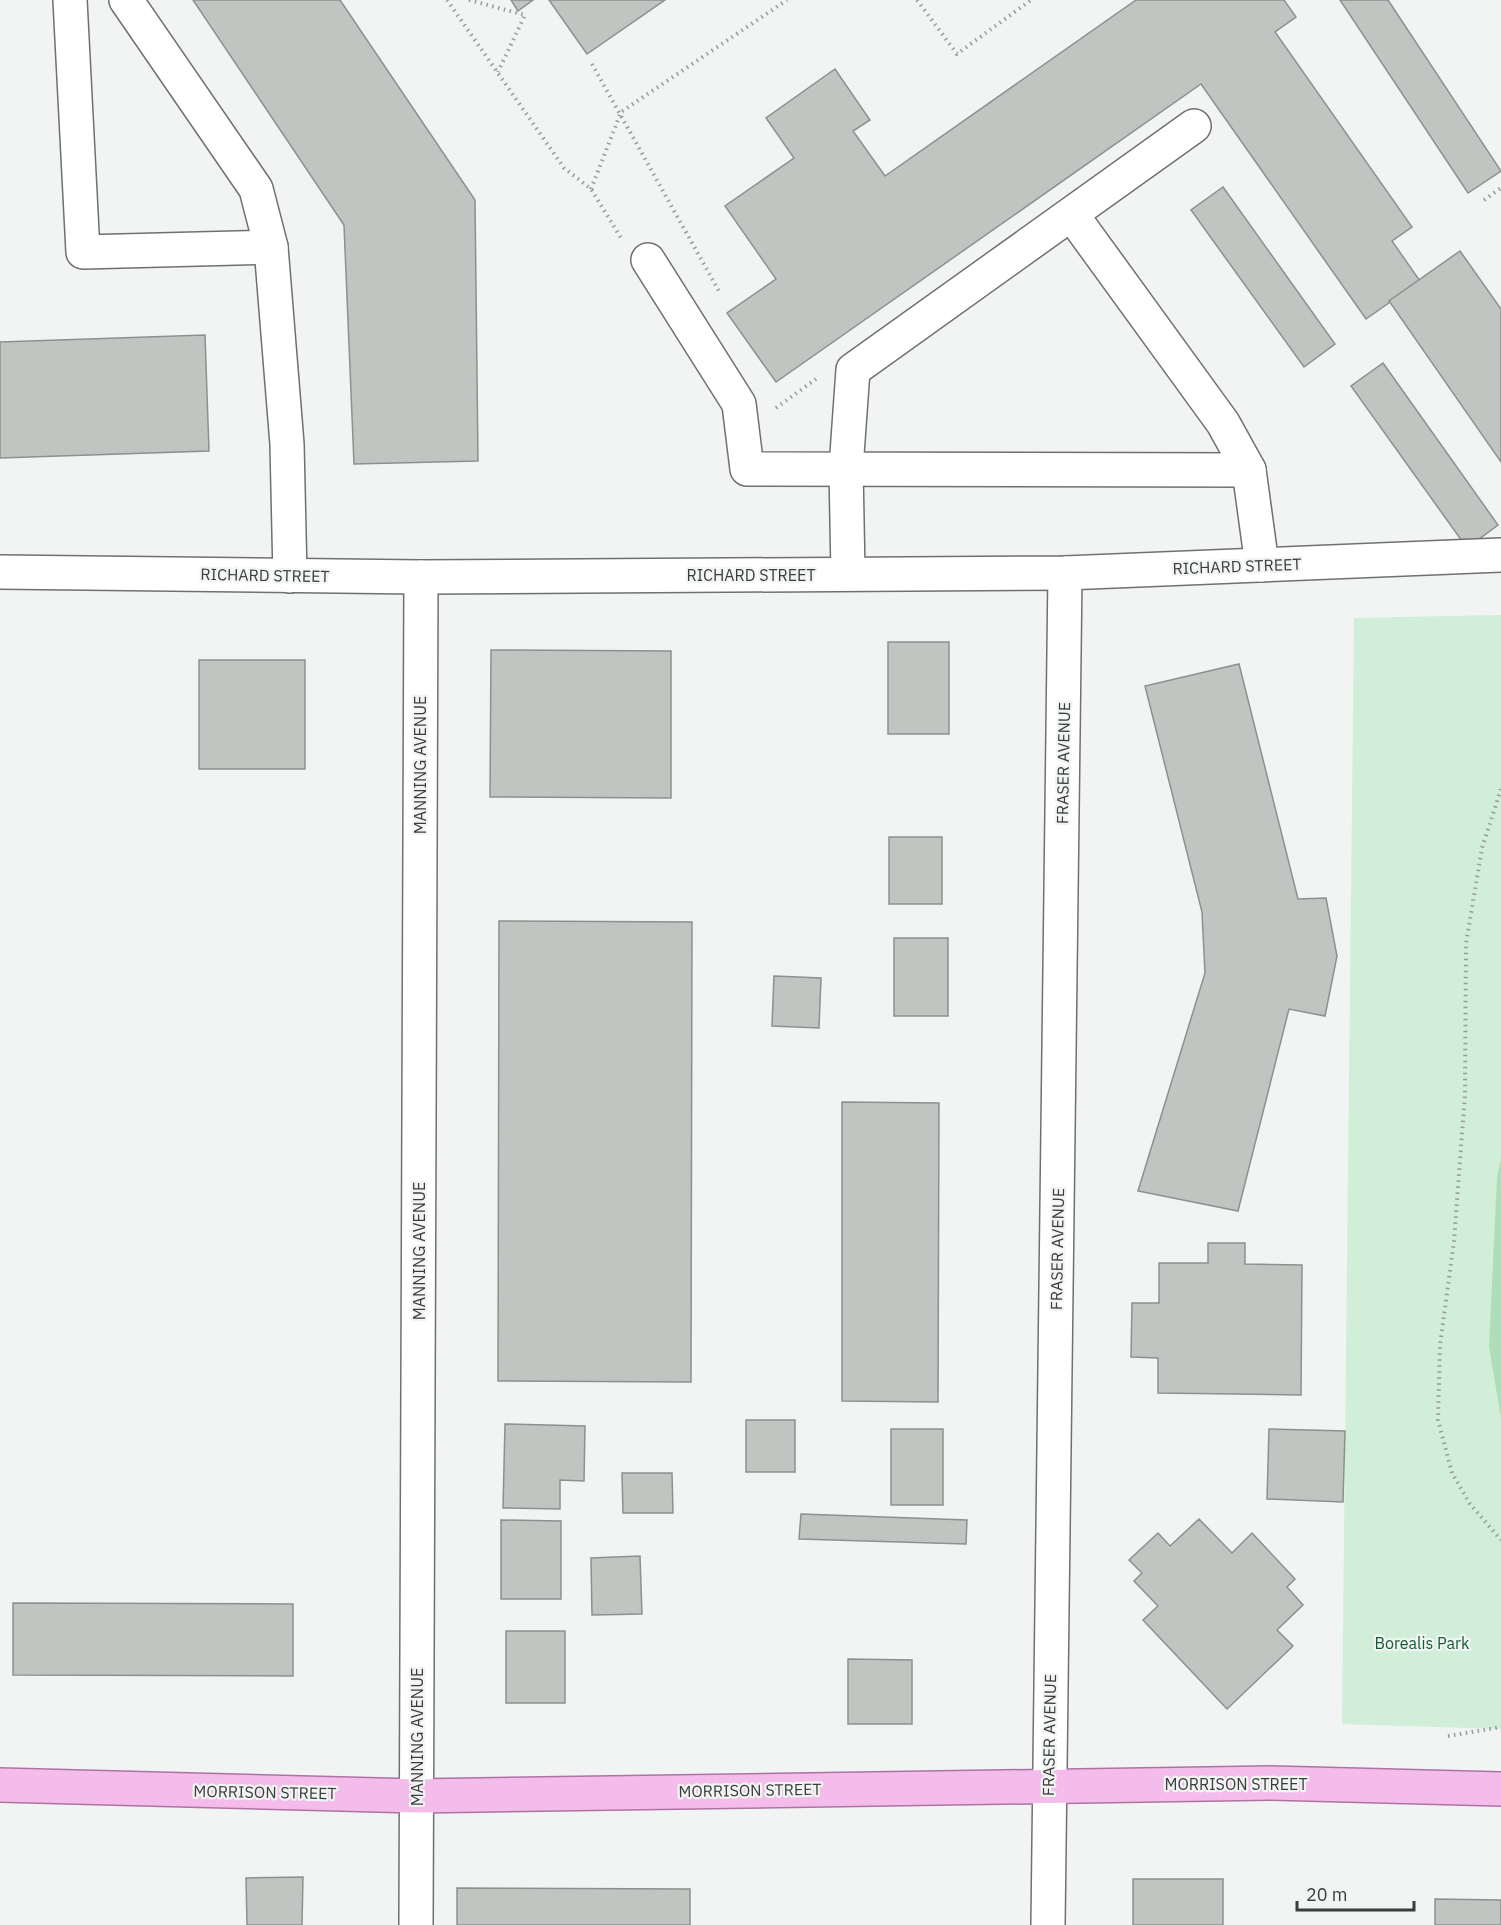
<svg xmlns="http://www.w3.org/2000/svg" width="1501" height="1925" font-family="'IBM Plex Sans',sans-serif">
<rect width="100%" height="100%" fill="#f1f4f2"/>
<polygon fill="#d0eed8" points="1501,615 1501,1729 1342,1724 1354,618"/>
<polygon fill="#afddba" points="1501,1158 1501,1418 1489,1347 1497,1178"/>
<g fill="#c1c5c2" stroke="#8d908e" stroke-width="1.5">
<polygon points="193,0 340,0 475,200 478,461 354,464 344,225"/>
<polygon points="511,0 533,0 518,11"/>
<polygon points="549,0 665,0 587,54"/>
<polygon points="1136,0 1284,0 1296,17 1275,32 1412,227 1392,241 1420,281 1366,319 1201,84 776,382 727,313 776,279 725,206 794,158 766,118 835,69 870,120 853,131 885,176"/>
<polygon points="1340,0 1388,0 1501,171 1468,193"/>
<polygon points="1223,187 1335,344 1304,367 1191,210"/>
<polygon points="1460,251 1501,309 1501,462 1389,301"/>
<polygon points="205,335 209,451 0,458 0,342"/>
<polygon points="1383,363 1498,525 1467,548 1351,386"/>
<rect x="888" y="642" width="61" height="92"/>
<polygon points="491,650 671,651 671,798 490,797"/>
<rect x="199" y="660" width="106" height="109"/>
<polygon points="1239,664 1298,899 1326,898 1337,956 1325,1016 1289,1009 1238,1211 1138,1191 1205,973 1202,912 1145,686"/>
<rect x="889" y="837" width="53" height="67"/>
<polygon points="499,921 692,922 691,1382 498,1381"/>
<rect x="894" y="938" width="54" height="78"/>
<polygon points="774,976 821,978 819,1028 772,1026"/>
<polygon points="842,1102 939,1103 938,1402 842,1401"/>
<polygon points="1208,1243 1245,1243 1245,1264 1302,1265 1301,1395 1158,1393 1158,1358 1131,1357 1132,1303 1159,1303 1159,1263 1208,1263"/>
<rect x="746" y="1420" width="49" height="52"/>
<polygon points="505,1424 585,1426 584,1481 560,1480 560,1509 503,1508"/>
<rect x="891" y="1429" width="52" height="76"/>
<polygon points="1269,1429 1345,1431 1343,1502 1267,1499"/>
<polygon points="622,1473 672,1473 673,1513 623,1513"/>
<polygon points="801,1514 967,1520 966,1544 799,1539"/>
<polygon points="1199,1519 1232,1553 1252,1533 1295,1579 1287,1587 1303,1605 1277,1630 1293,1646 1227,1709 1143,1620 1158,1606 1134,1581 1142,1573 1129,1560 1158,1533 1170,1546"/>
<polygon points="501,1520 561,1521 561,1599 501,1599"/>
<polygon points="640,1556 642,1614 592,1615 591,1558"/>
<polygon points="13,1603 293,1604 293,1676 13,1675"/>
<rect x="506" y="1631" width="59" height="72"/>
<polygon points="848,1659 912,1660 912,1724 848,1724"/>
<polygon points="303,1877 302,1925 247,1925 246,1878"/>
<rect x="1133" y="1879" width="90" height="46"/>
<polygon points="457,1888 690,1889 690,1925 457,1925"/>
<polygon points="1435,1899 1501,1900 1501,1925 1435,1925"/>
</g>
<g fill="none" stroke-linecap="round" stroke-linejoin="round">
<g stroke="#6e716f" stroke-width="36">
<g id="minor">
<polyline points="70,0 83,252 271,247"/>
<polyline points="126,0 256,189 271,247 287,444 290,576"/>
<polyline points="1072,215 1223,423 1249,470"/>
<polyline points="648,260 739,404 747,469 1249,470 1262,565"/>
<polyline points="0,572 421,577 1065,573 1501,555"/>
<polyline points="848,574 846,468 853,370 1194,126"/>
<polyline points="416,1925 421,577"/>
<polyline points="1048,1925 1065,573"/>
</g>
</g>
<g stroke="#ad73a5" stroke-width="36">
<polyline id="major" points="0,1785 417,1796 1271,1783 1501,1789"/>
</g>
<g stroke="#999b9a" stroke-width="4" stroke-dasharray="1.5 4.5" stroke-linecap="butt">
<polyline points="447,0 564,168 591,189 621,238"/>
<polyline points="469,0 525,15 498,72"/>
<polyline points="917,0 957,54 1031,0"/>
<polyline points="592,64 720,293"/>
<polyline points="591,189 621,112 787,0"/>
<polyline points="1484,200 1501,188"/>
<polyline points="776,408 816,379"/>
<polyline points="1501,789 1482,848 1466,943 1465,1094 1454,1241 1440,1345 1438,1420 1452,1473 1470,1504 1501,1540"/>
<polyline points="1448,1736 1501,1727"/>
</g>
<use href="#minor" stroke="#fff" stroke-width="33"/>
<use href="#major" stroke="#f3bceb" stroke-width="33"/>
</g>
<g text-anchor="middle" stroke-width="4.5" stroke-linejoin="round" paint-order="stroke">
<g font-size="16" fill="#3b3d3c" stroke="#f1f4f2">
<text transform="translate(1237 566) rotate(-2)" y="6">RICHARD STREET</text>
<text transform="translate(265 575) rotate(1)" y="6">RICHARD STREET</text>
<text x="751" y="581">RICHARD STREET</text>
<text transform="translate(1063 763) rotate(-89)" y="6">FRASER AVENUE</text>
<text transform="translate(420 765) rotate(-90)" y="6">MANNING AVENUE</text>
<text transform="translate(1057 1249) rotate(-89)" y="6">FRASER AVENUE</text>
<text transform="translate(419 1251) rotate(-90)" y="6">MANNING AVENUE</text>
<text transform="translate(1049 1735) rotate(-89)" y="6">FRASER AVENUE</text>
<text transform="translate(417 1737) rotate(-90)" y="6">MANNING AVENUE</text>
<text x="1236" y="1790">MORRISON STREET</text>
<text transform="translate(750 1790) rotate(-1)" y="6">MORRISON STREET</text>
<text transform="translate(265 1792) rotate(1)" y="6">MORRISON STREET</text>
</g>
<g font-size="16" fill="#135b31" stroke="#f1f4f2">
<text x="1422" y="1649">Borealis Park</text>
</g>
</g>
<path d="M1297 1901v9h117v-9" fill="none" stroke="#3b3d3c" stroke-width="3"/>
<text x="1306" y="1901" font-size="18" fill="#3b3d3c" stroke="#f1f4f2" stroke-width="4.5" paint-order="stroke">20 m</text>
</svg>
